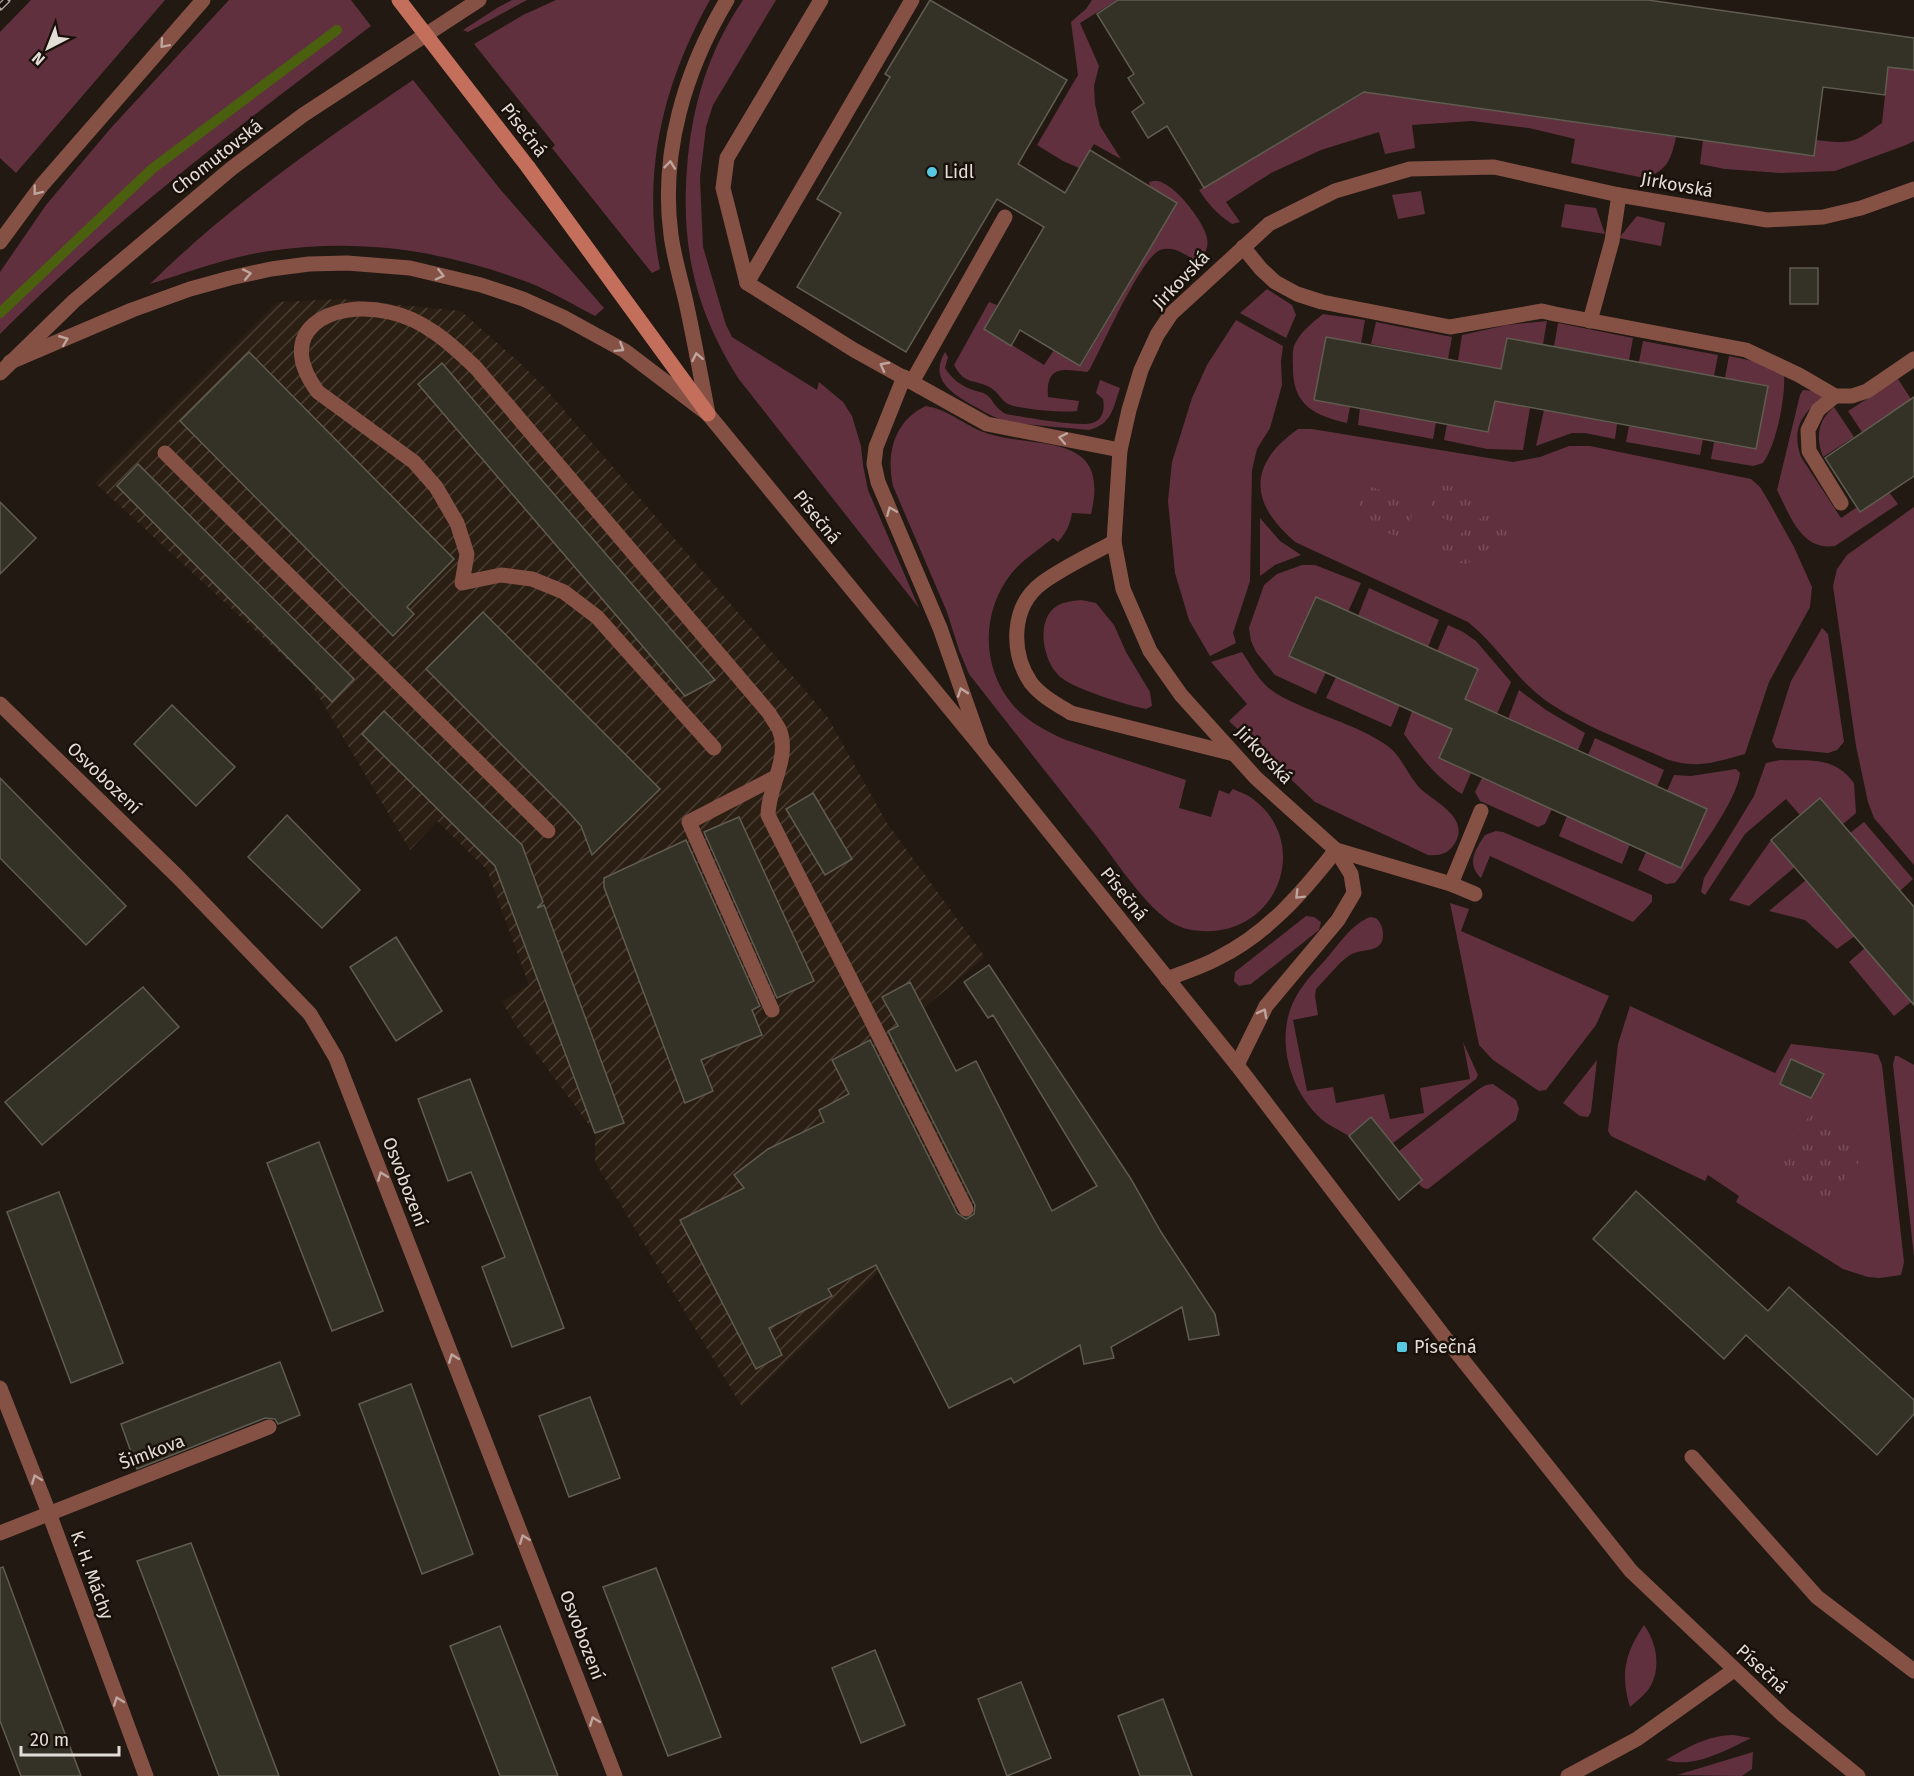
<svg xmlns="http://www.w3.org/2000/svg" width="1914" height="1776" font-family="'Fira Sans',sans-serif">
<defs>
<pattern id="industrial-furrows" width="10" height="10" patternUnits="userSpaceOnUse" patternTransform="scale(1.5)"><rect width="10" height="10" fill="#2b1e12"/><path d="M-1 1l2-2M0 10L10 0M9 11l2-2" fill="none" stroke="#4a3e34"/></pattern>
<pattern id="park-tufts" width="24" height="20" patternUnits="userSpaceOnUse" patternTransform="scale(1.5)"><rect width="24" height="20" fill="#61303e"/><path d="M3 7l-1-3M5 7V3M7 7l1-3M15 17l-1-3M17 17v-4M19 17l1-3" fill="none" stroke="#784e59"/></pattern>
</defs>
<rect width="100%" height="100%" fill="#211912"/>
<polygon fill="url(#industrial-furrows)" points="341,299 461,311 521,364 545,388 827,716 887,823 985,957 924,1008 1013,1182 919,1232 742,1407 595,1162 595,1133 518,1029 502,1002 529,985 487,870 437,821 410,850 309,680 95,483 277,302"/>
<g fill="#61303e">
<polygon points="31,0 165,0 16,173 0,158 0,32"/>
<path d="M 229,0 L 351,0 L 371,26 C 243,123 114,220 0,334 L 0,272 L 46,205 L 110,129 Z"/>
<polygon points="512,0 527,0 468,32 463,30 497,8"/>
<path d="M 556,0 L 710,0 C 663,83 641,174 660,269 L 652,273 L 552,148 L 555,145 L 474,44 L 523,15 Z"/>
<path d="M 743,0 L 776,0 L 713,105 L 706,127 L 700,178 L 703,247 L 726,325 L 732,337 L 817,390 L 819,382 L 843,402 L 852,416 L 861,446 L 863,465 L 868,490 L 919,608 L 738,378 C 695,309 681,248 687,168 C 692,105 708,52 743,0 Z"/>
<polygon points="1092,0 1117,0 1080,23 1099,66 1094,86 1095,104 1100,126 1121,159 1094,144 1079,168 1063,161 1037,145 1078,75 1071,22 1086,9"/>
<path d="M 1888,67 L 1914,70 L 1914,141 L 1906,145 L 1835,171 L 1781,173 L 1725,169 L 1700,164 L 1703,140 L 1813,156 L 1816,140 C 1852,144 1852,144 1882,123 Z"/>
<path d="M 413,80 L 500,189 L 604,308 L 595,316 C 574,305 552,292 530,283 C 442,250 362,238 269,251 C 228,257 189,272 150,284 C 229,206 321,142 413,80 Z"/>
<path d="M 1366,92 L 1676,137 C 1671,159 1668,171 1644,178 L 1571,163 L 1575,139 L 1529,128 L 1472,121 L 1412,125 L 1415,148 L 1385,154 L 1379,132 L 1321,150 L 1271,173 L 1226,202 L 1240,222 L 1232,224 C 1218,215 1208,204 1199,190 Z"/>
<path d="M 1154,181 C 1157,181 1160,181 1163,183 C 1178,189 1204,222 1207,238 C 1209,249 1204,256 1197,263 C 1187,255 1174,245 1160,250 C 1141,258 1102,347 1090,369 L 1087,372 C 1062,369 1046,365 1048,397 L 1079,401 L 1077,411 C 1066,413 1018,409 1008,404 C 1001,400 998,392 991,388 C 974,378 965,386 954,365 L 989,302 L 997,305 L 985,328 L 1044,365 L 1054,350 L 1081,366 L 1177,203 L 1150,186 L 1149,182 Z"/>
<polygon points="1421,191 1425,214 1398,219 1392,195"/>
<polygon points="1565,204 1596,208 1605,234 1561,227"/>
<polygon points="1637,216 1665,223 1661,246 1619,238"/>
<polygon points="1267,289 1292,305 1296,315 1286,338 1240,313"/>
<path d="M 1323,314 L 1365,320 L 1361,343 L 1326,338 L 1314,399 L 1350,407 L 1347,423 C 1316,416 1293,406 1293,369 C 1293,362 1292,352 1294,346 C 1300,332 1312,323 1323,314 Z"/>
<polygon points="1236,320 1283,346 1281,361 1282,385 1270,428 1257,449 1252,470 1250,581 1233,633 1236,643 1210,656 1189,620 1175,573 1168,501 1172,462 1192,398 1207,365"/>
<polygon points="1547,321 1543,344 1507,338 1501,369 1458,361 1462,335 1507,325"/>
<polygon points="1376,322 1452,337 1448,359 1371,344"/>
<polygon points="1558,323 1633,338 1629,360 1554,346"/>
<polygon points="1643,341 1718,355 1714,376 1639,362"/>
<path d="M 945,352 L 948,357 L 945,368 C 952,379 962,387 976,391 C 979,392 982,392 985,394 C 993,398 993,407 1006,414 C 1022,417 1079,427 1092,423 C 1103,420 1105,409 1103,399 L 1096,393 L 1100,380 L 1120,388 C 1113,408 1112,424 1089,430 C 1062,427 1033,426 1006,421 C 994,418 983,411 972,405 C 951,393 929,379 945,352 Z"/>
<path d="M 1729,356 L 1753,361 L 1784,374 C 1786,396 1776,446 1763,463 L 1753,466 L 1711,459 L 1714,442 L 1756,449 L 1768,386 L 1725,378 Z"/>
<polygon points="1898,379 1911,399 1862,432 1848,411"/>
<path d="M 1803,390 L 1815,391 L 1825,397 C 1802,412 1791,429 1801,457 L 1841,518 L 1857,507 L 1889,492 L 1898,504 L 1835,546 C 1801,551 1790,515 1777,490 L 1800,395 Z"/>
<polygon points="1495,401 1530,408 1523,450 1487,449 1444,440 1447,424"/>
<path d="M 926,406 C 950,410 966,427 989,434 C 1040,449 1111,432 1091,514 L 1072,513 C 1070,525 1066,533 1058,542 L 1053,538 C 1040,549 1022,560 1011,574 C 981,612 981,668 1013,705 C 1026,721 1048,732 1066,740 L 1186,780 L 1179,808 L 1211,817 L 1219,790 L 1229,794 L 1233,789 C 1239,792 1247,794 1253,799 C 1312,843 1278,935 1203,931 C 1190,931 1176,927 1165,918 C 1140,898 1118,864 1098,838 C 1055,784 1012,729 969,674 L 959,650 L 947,612 L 893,486 C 886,453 894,421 926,406 Z"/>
<path d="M 1834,407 L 1854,437 L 1823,457 C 1816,438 1817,421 1834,407 Z"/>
<polygon points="1360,408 1436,422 1433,439 1358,425"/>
<polygon points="1544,410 1617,424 1615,439 1585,433 1572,433 1536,446"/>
<polygon points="1629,426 1703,439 1700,455 1626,442"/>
<path d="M 1298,429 L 1312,429 L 1513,462 L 1540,457 L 1569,446 L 1590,446 L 1751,479 L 1760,487 L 1769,502 L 1794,547 L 1812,587 L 1810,607 L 1769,682 L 1745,754 C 1715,762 1699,769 1669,760 C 1628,742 1582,726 1545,700 C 1515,678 1497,645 1468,622 L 1295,542 C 1265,516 1245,484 1276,448 C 1282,441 1290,435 1298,429 Z"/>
<polygon points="1914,507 1914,865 1874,818 1868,802 1856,746 1833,586 1837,569 1847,555"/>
<polygon points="1260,518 1280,541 1301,555 1275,565 1260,576"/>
<polygon points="1302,565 1315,565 1361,583 1348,612 1316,597 1289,655 1326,672 1316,694 1275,675 1256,652 1251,641 1249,628 1264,585 1277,574"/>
<polygon points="1369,588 1439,620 1428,647 1358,616"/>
<path d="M 1081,600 L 1096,603 L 1114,625 L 1126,652 L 1150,692 L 1152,706 L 1146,709 C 1127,705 1078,690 1063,679 C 1044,666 1035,624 1054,608 C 1062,602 1071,601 1081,600 Z"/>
<polygon points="1448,625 1463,632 1476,641 1511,682 1497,714 1465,699 1478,669 1437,651"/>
<polygon points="1822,628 1828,634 1844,742 1837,750 1828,753 1776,748 1772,741 1791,681"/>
<path d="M 1242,652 C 1252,667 1260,684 1277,694 C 1311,714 1358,724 1389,747 C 1403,758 1409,779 1423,791 C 1439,804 1469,819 1455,843 C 1448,854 1440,856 1428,855 L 1315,802 L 1229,721 L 1247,704 L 1211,662 Z"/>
<polygon points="1336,677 1400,705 1391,727 1326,698"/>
<polygon points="1519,690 1546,710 1585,733 1578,750 1508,719"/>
<path d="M 1412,711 L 1452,729 L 1439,758 L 1471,773 L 1462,794 C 1438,779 1420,757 1404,734 Z"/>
<polygon points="1595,738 1664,770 1657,787 1588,755"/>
<path d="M 1780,760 C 1811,761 1834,756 1854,783 L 1856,813 L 1843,824 L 1800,815 L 1786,799 L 1745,834 L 1705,895 L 1701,892 L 1704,878 L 1754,796 L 1766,763 Z"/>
<path d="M 1736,769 L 1740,773 C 1737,802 1693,859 1675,883 L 1666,884 L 1638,870 L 1646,852 L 1681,867 L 1707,809 L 1667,791 L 1674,775 L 1691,776 Z"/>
<polygon points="1482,778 1552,809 1545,824 1538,827 1480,801 1475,792"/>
<polygon points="1567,816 1630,844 1622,864 1559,836"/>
<polygon points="1864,822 1913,879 1900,891 1850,833"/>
<path d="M 1496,831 L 1503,832 L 1652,895 L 1652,902 L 1633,922 L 1490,856 L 1481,878 C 1466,863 1475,850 1485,835 Z"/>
<polygon points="1771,840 1796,866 1749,906 1729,900"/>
<polygon points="1806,880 1855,936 1837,949 1805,920 1769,911"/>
<polygon points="1450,903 1469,909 1461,931 1609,996 1596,1025 1546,1090 1539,1091 1493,1060 1479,1045"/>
<polygon points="1306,916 1314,917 1321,922 1319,930 1251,984 1239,986 1234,981 1235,972"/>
<path d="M 1370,917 L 1376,918 C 1381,923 1383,928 1383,935 C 1383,954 1361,948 1350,955 C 1339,962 1326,979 1316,989 L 1315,996 L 1318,1015 L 1293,1020 L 1307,1091 L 1333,1087 L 1336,1103 L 1384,1094 L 1390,1119 L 1424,1113 L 1420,1088 L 1470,1079 L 1463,1042 L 1478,1075 L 1476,1079 L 1393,1143 L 1371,1117 L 1349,1136 C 1341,1131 1332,1127 1325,1122 C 1287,1091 1272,1031 1300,990 C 1308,978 1318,968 1327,958 C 1339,944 1352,924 1370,917 Z"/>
<polygon points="1865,948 1911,1002 1894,1016 1849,962"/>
<polygon points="1630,1006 1775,1073 1791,1044 1871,1053 1878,1055 1882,1065 1904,1262 1901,1275 1880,1278 1868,1277 1843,1269 1736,1202 1739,1196 1708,1175 1705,1181 1611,1136 1608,1131 1618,1044"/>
<polygon points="1895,1056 1898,1056 1914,1065 1914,1257 1893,1065"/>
<polygon points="1597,1060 1591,1112 1588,1117 1580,1116 1563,1103"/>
<polygon points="1493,1084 1516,1100 1519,1109 1516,1120 1428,1189 1423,1188 1418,1183 1422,1180 1399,1151 1479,1089 1486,1085"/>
<path d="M 1644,1625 C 1657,1643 1662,1670 1648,1690 C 1643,1696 1636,1702 1630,1707 C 1620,1674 1625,1653 1644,1625 Z"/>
<path d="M 1733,1735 L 1751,1738 C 1727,1750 1693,1769 1666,1760 C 1688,1747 1706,1736 1733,1735 Z"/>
<polygon points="1753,1752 1752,1769 1742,1776 1677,1775"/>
</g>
<g fill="url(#park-tufts)">
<path d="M 1439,484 L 1480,492 C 1479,501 1479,512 1471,519 C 1461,527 1439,520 1433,509 C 1431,505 1431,499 1430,495 Z"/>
<path d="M 1372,487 L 1398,496 L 1410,504 C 1414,519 1410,526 1400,538 C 1378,528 1337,516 1372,487 Z"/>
<polygon points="1490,511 1514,531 1467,564 1437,559 1431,549 1450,532 1462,533"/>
<polygon points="1814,1111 1865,1155 1826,1201 1774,1158"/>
</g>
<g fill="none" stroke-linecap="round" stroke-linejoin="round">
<polyline stroke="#4a600e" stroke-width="10" points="0,313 152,169 337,30"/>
</g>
<g fill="#343126" stroke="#605c51" stroke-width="1.5">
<polygon points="930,0 1067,80 1018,164 1065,193 1090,150 1177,203 1080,366 1020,330 1011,346 984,329 1044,227 997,199 906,352 797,287 841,213 817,199 890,77 885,74"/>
<polygon points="1118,0 1648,0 1914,38 1914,70 1888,67 1885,95 1823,87 1814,156 1364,92 1204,188 1167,126 1148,138 1132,112 1144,103 1128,78 1134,74 1097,14"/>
<rect x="1790" y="268" width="28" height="36"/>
<polygon points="1326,337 1501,369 1507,338 1768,386 1756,449 1495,401 1488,432 1314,400"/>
<polygon points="249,352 454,559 407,607 414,614 393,636 180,421"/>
<polygon points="442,363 521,456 715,680 685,696 645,649 418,384"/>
<polygon points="1914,397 1914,476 1860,512 1825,458"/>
<polygon points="138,464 354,679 332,702 117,486"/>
<polygon points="0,502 36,538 0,574"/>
<polygon points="1316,597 1478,669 1465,699 1707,809 1681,868 1439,758 1452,729 1289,656"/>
<polygon points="483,612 660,789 592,855 581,826 566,809 426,669"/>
<polygon points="172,705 235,767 196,806 134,744"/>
<polygon points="384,711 522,845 543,902 537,908 544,905 624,1123 595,1133 495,866 362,734"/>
<polygon points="0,778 126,906 86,945 0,858"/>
<polygon points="813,793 852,859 825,875 786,809"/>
<polygon points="1820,798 1914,907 1914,1005 1771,840"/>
<polygon points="287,815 360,890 322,928 248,857"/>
<polygon points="739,817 814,981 777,998 704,832"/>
<polygon points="686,840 760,1006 752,1010 762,1035 701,1060 713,1091 685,1103 604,887 604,878"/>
<polygon points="396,937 442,1011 396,1041 350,967"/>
<polygon points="989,965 1131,1179 1161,1232 1215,1314 1219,1335 1189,1340 1182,1307 1111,1347 1114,1358 1084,1364 1080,1345 1014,1383 1011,1378 949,1408 876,1265 828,1289 832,1296 769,1328 782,1355 756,1369 680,1220 744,1188 734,1175 768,1149 824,1122 819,1110 849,1094 832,1060 870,1040 957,1213 966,1219 974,1214 975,1205 888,1031 898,1026 882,997 910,982 956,1071 976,1061 1052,1211 1097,1186 993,1015 988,1018 964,982"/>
<polygon points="143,987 179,1027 42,1145 5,1102"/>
<polygon points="1791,1059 1824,1074 1811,1098 1780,1084"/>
<polygon points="470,1079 564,1328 512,1347 482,1267 505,1257 471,1172 448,1181 418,1099"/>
<polygon points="1371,1117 1422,1180 1399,1200 1349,1136"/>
<polygon points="319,1142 383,1311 332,1331 267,1163"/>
<polygon points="1636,1191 1768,1311 1789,1287 1914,1400 1914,1414 1877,1455 1746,1335 1724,1359 1593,1239"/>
<polygon points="59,1192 123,1363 71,1383 7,1212"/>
<polygon points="280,1362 300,1415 278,1424 275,1419 265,1418 137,1469 121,1424"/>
<polygon points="411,1384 473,1554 422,1574 359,1404"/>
<polygon points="590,1397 620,1478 569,1497 539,1416"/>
<polygon points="191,1543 221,1622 279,1776 219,1776 137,1561"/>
<polygon points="3,1567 48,1689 81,1776 21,1776 0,1721 0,1568"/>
<polygon points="656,1568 721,1737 668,1756 603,1587"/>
<polygon points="500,1626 533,1711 558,1776 500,1776 482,1729 450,1646"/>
<polygon points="875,1650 905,1725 861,1743 832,1668"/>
<polygon points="1021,1682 1051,1758 1007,1776 978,1699"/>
<polygon points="1163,1699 1192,1776 1140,1776 1118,1716"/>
</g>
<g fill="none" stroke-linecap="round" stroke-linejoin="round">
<g stroke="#865145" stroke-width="15">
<polyline points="821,0 727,158 723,188 747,283 854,350 987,424 1120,450"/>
<polyline points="1243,247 1261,269 1275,282 1297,294 1322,302 1450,327 1542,311 1555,314 1746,350 1799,375 1835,396 1852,396 1867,391 1914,359"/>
<polyline points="747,283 912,0"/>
<polyline points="1590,321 1612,241 1619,195"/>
<polyline points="904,377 876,447 874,464 878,482 940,628 981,745"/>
<polyline points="912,382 1005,217"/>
<polyline points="1835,396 1818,410 1808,430 1809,451 1841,503"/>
<polyline points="165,453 548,831"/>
<path d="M 1114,542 C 1090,555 1064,567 1042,583 C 1011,606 1010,652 1031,683 C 1041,696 1058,705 1071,713 L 1234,754"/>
<path d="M 714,748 L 597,617 L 564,592 L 532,579 L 501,575 L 462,583 L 467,554 L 457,523 L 436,487 L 414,462 L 318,392 C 272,331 330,299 389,312 C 424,319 451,344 476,368 L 769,713 C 772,718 776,724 779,729 C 791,757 768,787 768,815 L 966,1209"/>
<polyline points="1336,850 1451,884 1475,894"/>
<polyline points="1451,884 1481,811"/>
<polyline points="772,1010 689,822 776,777"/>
<polyline points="1692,1457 1817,1597 1914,1671"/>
</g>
<g stroke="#865145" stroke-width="15">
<polyline points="0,704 178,877 310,1014 336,1058 615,1776"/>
<path d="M 1167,979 C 1184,972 1202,967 1218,958 C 1267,934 1303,892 1336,850"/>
<polyline points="1237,1065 1266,1006 1338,920 1354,893 1351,874 1336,850 1256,778 1181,695 1150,651 1123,589 1114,542 1120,450 1129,410 1141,370 1157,335 1171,314 1269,224 1335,191 1410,169 1494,167 1619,195 1767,220 1823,217 1861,208 1914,189"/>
<polyline points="0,1388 49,1513 146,1776"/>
<polyline points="0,1533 269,1427"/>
</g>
<g stroke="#865145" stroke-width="15">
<polyline points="0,242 42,185 203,0"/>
<polyline points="10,362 132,310 190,289 230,278 271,269 309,264 347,263 410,268 481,285 523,299 563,317 625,351 708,414 982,748 1237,1065 1446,1339 1631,1571 1784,1716 1858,1776"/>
<polyline points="0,373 74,301 232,168 303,115 479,0"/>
<path d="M 708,414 C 701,377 694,339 686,302 C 681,280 674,258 671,235 C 660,153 685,70 727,0"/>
<polyline points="1568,1776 1637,1739 1734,1670"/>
</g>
<polyline stroke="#c46e5c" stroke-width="15" points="528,167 708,414"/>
<g stroke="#aca6a0" stroke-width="7">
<polyline id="rail" points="0,7 7,0"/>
</g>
<use href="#rail" stroke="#181009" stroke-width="4.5" stroke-dasharray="14" stroke-linecap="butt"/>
<polyline stroke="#c46e5c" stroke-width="15" points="399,0 528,167"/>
</g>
<defs><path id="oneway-chevron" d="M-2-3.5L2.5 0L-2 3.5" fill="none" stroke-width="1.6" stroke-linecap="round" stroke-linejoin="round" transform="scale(1.5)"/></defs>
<g stroke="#bea59d">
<use href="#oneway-chevron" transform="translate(164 44) rotate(131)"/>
<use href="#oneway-chevron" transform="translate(670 165) rotate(-84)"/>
<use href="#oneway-chevron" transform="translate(37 191) rotate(128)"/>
<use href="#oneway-chevron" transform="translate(247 274) rotate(-11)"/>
<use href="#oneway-chevron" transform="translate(440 275) rotate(14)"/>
<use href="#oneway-chevron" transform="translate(64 340) rotate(-22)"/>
<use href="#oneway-chevron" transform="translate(620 348) rotate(32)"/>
<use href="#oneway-chevron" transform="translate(697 357) rotate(-101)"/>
<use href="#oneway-chevron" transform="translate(884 366) rotate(-152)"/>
<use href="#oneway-chevron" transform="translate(1063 438) rotate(-169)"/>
<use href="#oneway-chevron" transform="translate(891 511) rotate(-113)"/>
<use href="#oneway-chevron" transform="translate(962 692) rotate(-109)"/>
<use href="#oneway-chevron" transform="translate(1299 895) rotate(135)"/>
<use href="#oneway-chevron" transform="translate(1263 1013) rotate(-62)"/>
<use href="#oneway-chevron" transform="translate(382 1176) rotate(-111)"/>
<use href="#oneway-chevron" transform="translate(453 1358) rotate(-111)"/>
<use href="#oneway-chevron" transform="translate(36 1479) rotate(-111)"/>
<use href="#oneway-chevron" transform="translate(524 1539) rotate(-111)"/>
<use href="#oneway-chevron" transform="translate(118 1701) rotate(-110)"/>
<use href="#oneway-chevron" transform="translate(594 1721) rotate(-111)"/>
</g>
<g fill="#58c9e3" stroke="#181009" stroke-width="2">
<circle cx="932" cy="172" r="6"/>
<rect x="1396" y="1341" width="12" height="12" rx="3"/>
</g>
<g text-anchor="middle" stroke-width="5" stroke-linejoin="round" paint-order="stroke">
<g font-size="18" fill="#e3ddd8" stroke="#181009">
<text transform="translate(524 130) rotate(52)" y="6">Písečná</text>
<text transform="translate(217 157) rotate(-38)" y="6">Chomutovská</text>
<text transform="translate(1677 185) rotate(10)" y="6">Jirkovská</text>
<text transform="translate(1181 280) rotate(-46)" y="6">Jirkovská</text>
<text transform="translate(817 517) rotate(51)" y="6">Písečná</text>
<text transform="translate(1264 755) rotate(46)" y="6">Jirkovská</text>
<text transform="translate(104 778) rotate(44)" y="6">Osvobození</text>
<text transform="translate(1124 894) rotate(51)" y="6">Písečná</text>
<text transform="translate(405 1182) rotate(69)" y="6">Osvobození</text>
<text transform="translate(152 1452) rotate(-21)" y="6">Šimkova</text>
<text transform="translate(92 1575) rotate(70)" y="6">K. H. Máchy</text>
<text transform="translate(582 1635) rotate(69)" y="6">Osvobození</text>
<text transform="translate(1762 1669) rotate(43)" y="6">Písečná</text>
</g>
<g font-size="18" fill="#e3ddd8" stroke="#181009" text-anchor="start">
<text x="944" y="178">Lidl</text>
<text x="1414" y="1353">Písečná</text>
</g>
</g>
<g transform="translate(48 48) rotate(222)" stroke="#181009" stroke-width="4.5" paint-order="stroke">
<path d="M0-4.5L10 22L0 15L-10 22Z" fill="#e3ddd8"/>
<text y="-9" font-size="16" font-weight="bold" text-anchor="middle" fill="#e3ddd8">N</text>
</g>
<path d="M21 1746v9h98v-9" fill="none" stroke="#e3ddd8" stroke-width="3"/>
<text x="30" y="1746" font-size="18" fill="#e3ddd8" stroke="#181009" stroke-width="4.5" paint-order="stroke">20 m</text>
</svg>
